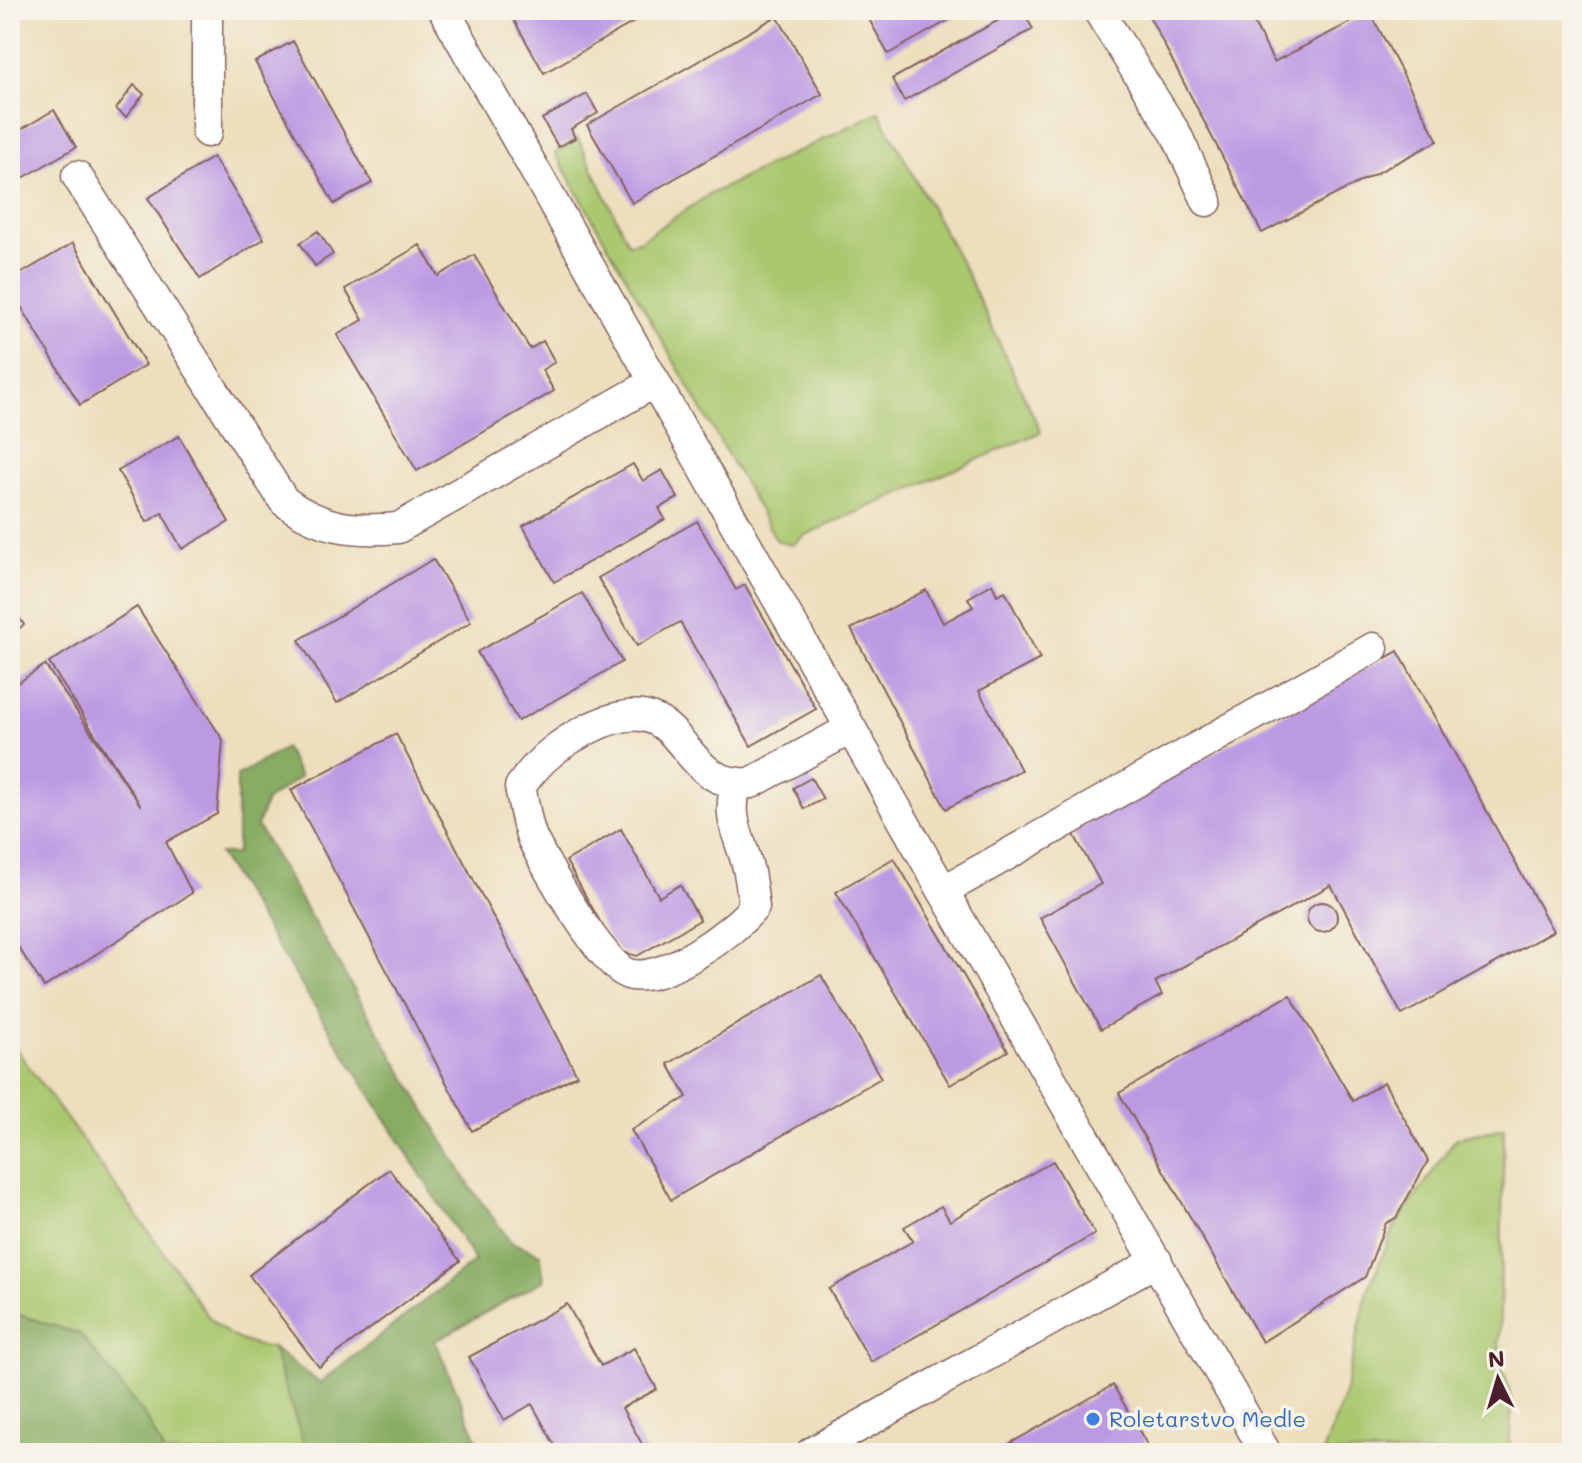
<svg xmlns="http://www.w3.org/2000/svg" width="1582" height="1463" font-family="Mali,sans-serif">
<rect width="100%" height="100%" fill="#f7f3e8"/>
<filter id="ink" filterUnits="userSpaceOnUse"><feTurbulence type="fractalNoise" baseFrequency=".0125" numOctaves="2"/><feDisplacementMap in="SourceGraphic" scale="16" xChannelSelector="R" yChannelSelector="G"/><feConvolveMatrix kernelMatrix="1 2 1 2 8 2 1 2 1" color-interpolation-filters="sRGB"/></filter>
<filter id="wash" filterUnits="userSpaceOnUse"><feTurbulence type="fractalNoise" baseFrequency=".006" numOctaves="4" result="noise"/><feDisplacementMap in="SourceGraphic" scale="32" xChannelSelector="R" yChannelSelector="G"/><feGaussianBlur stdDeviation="1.8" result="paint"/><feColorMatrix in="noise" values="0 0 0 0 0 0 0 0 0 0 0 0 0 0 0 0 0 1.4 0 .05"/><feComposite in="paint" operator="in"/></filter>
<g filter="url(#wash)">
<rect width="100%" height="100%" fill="#eddfbd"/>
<g fill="#aac86f" stroke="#7a744d" stroke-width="2">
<polygon points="879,112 966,272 1041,432 805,535 792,545 777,541 555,153 578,138 628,243 639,241 710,194"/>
<path d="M 10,1041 L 183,1279 C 205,1317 224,1343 272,1348 L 307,1453 L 164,1453 L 147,1419 L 80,1334 L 10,1312 Z"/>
<polygon points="1504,1128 1499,1356 1512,1400 1509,1453 1323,1453 1343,1399 1368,1290 1394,1228 1456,1138"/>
</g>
<g fill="#87ac62" stroke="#686646" stroke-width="2">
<polygon points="285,748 300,777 266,801 257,826 471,1188 511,1242 540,1254 544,1280 435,1341 483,1453 307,1453 272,1348 320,1383 475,1261 219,854 237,854 237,776"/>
<polygon points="10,1312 80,1334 147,1419 164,1453 10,1453"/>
</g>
<g id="blocks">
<g fill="#bc9ae3">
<polygon points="508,10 655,10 544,73"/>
<polygon points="864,10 967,10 888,54"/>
<polygon points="1017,10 1022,10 1033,29 904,101 892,79"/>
<polygon points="1146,10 1247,10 1274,62 1370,12 1438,141 1262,233"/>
<polygon points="777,16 822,94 632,203 587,125"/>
<polygon points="293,41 372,183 334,204 255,62"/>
<polygon points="134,85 144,94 126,117 116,109"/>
<polygon points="587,94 598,113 571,129 575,138 558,147 542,119"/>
<polygon points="54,110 76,147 18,181 10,167 10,136"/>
<polygon points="213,157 264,239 200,279 148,198"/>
<polygon points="318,231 333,254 315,266 300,243"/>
<polygon points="73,243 146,365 80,405 10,288 10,280"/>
<polygon points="420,245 438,276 474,255 530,349 543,341 555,362 542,370 554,391 417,471 337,335 363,320 345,289"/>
<polygon points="179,436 229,522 182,549 162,513 147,522 118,471"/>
<polygon points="633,464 643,481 662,470 678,498 659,508 665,519 554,582 523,526"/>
<polygon points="697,521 736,590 745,585 816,709 751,746 680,622 637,646 598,578"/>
<polygon points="433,559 471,622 337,703 299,640"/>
<polygon points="992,584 997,595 1005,591 1040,659 979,691 1021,770 946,809 851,629 926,590 943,623 973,607 968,598"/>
<polygon points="582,593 622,662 518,721 477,652"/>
<polygon points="10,602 24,625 10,634"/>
<polygon points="137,607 223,740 217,814 166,842 192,893 44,987 10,934 10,688 45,665 141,806 49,663"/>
<polygon points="1398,651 1553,931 1402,1015 1331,885 1155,982 1162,995 1101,1029 1040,918 1101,884 1072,831"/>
<polygon points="396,734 577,1075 472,1131 291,790"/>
<polygon points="811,778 823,799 804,809 793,788"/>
<polygon points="621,829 659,897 680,885 700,920 637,956 619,951 608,936 566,861"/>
<polygon points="894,858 1008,1051 950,1085 836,892"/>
<circle cx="1322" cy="917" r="15"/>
<polygon points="821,975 881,1078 671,1200 631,1130 687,1097 668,1064"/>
<polygon points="1290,995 1353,1101 1384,1082 1428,1161 1396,1218 1386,1223 1365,1277 1262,1342 1119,1093"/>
<polygon points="1053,1161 1095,1234 871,1362 829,1289 913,1241 904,1227 941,1206 950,1221"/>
<polygon points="389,1169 460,1261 319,1367 249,1275"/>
<polygon points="567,1304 601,1366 634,1348 657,1389 622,1408 647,1453 559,1453 532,1404 504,1420 469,1357"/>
<polygon points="1113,1385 1152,1453 993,1453"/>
</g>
</g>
</g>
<g filter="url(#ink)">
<use href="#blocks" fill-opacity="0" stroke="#83625e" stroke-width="2"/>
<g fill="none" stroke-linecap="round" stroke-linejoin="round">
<g stroke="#83625e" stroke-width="33">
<g id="minor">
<polyline points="444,10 943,891 1266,1453"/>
<polyline points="1098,10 1176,134 1207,201"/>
<polyline points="207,132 207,10"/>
<path d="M 77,176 L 284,501 C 320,528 354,532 398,528 L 655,382"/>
<path d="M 736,784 C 727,819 738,832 747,864 C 751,878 752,893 754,907 C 734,932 662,985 628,974 C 602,965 547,868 533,840 C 526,825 524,803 520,787 C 539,759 560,743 590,728 C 692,679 671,790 751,783 L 850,729"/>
<polyline points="943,891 1373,648"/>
<polyline points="811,1453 1157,1261"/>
</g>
</g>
<use href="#minor" stroke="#fff" stroke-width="30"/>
</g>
</g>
<circle fill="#3f7fe0" stroke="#f7f3e8" stroke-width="3" cx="1093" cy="1419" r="8"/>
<g text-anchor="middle" stroke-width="7" stroke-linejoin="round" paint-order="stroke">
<g font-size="22" fill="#366cbe" stroke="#f7f3e8" text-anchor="start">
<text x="1109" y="1427">Roletarstvo Medle</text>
</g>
</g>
<rect width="1582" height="1463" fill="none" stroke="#f7f3e8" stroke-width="40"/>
<g transform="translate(1498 1379) rotate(355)" stroke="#f7f3e8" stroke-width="6" paint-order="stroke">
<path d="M0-6L14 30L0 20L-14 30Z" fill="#4a1f2b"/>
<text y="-12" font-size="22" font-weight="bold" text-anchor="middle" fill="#4a1f2b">N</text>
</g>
</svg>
